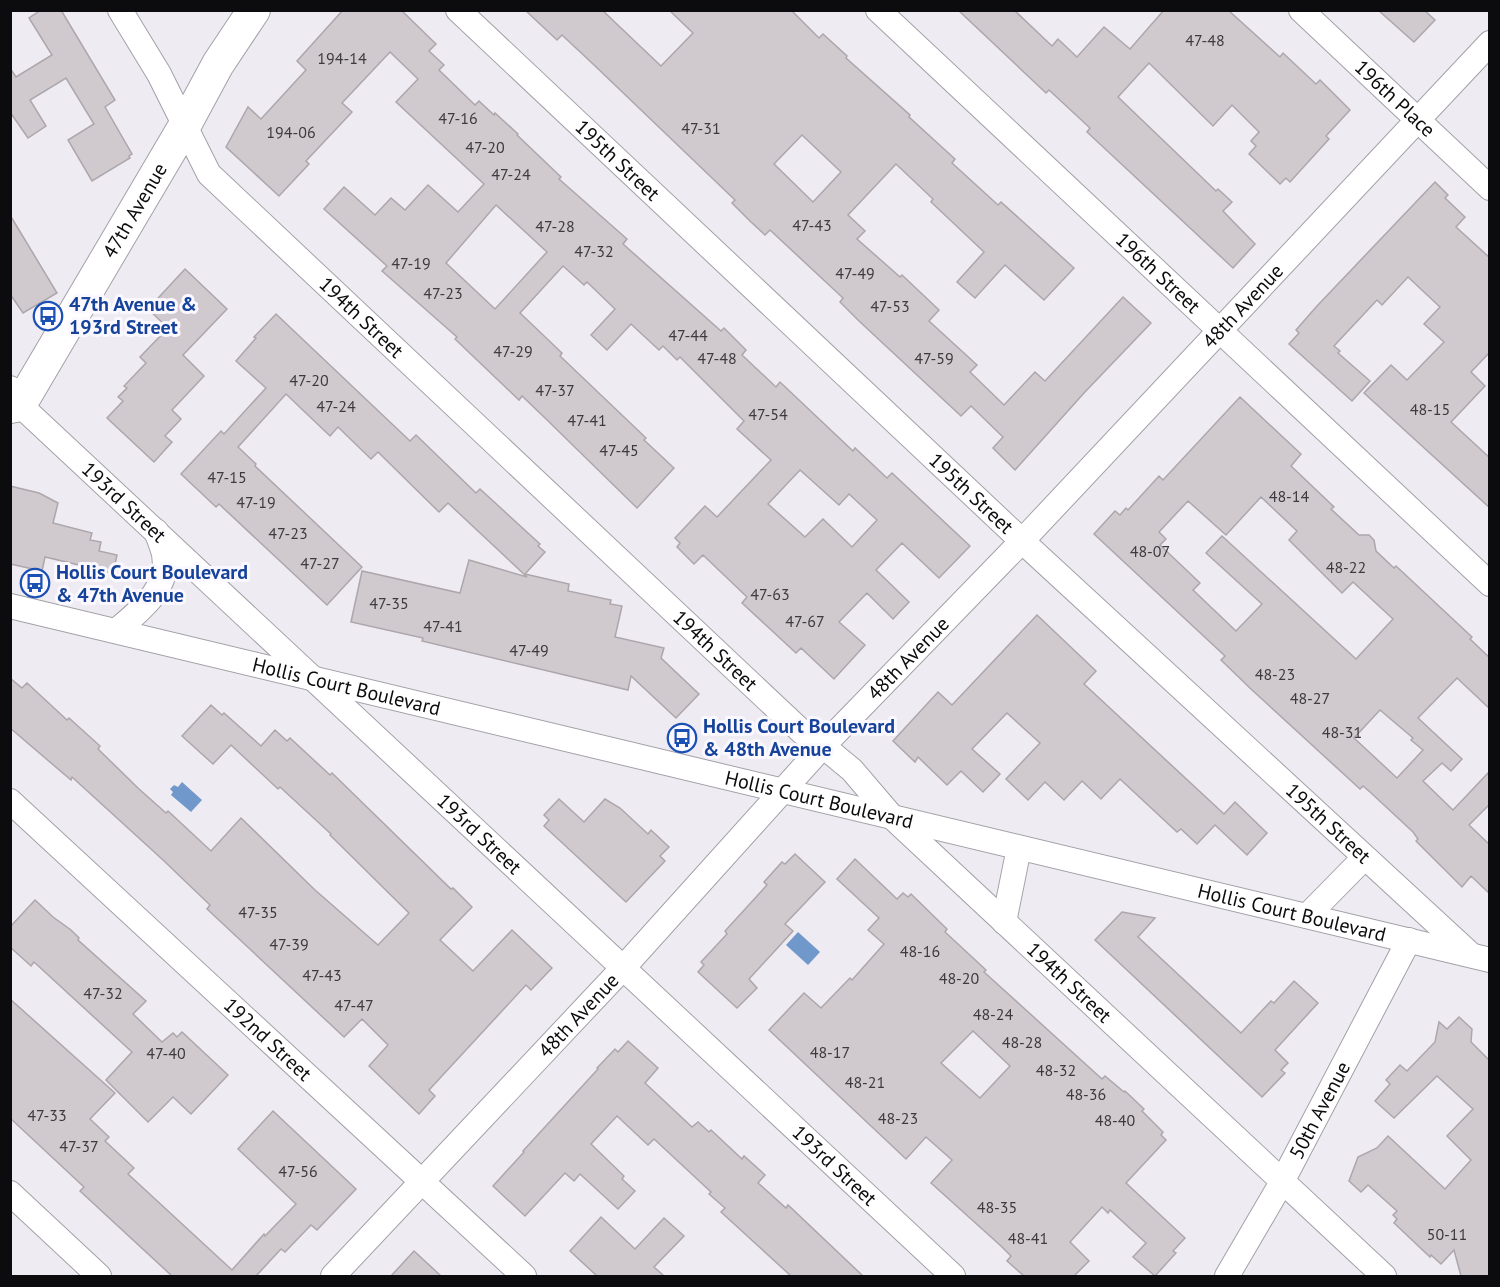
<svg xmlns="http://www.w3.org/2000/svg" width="1500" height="1287" font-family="'PT Sans',sans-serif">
<rect width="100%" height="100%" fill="#eeebf3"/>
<g fill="#7198ca">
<polygon points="182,782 202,800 191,812 171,795 173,792 170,789 174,785 178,787"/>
<polygon points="798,932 820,952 808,965 786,945"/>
</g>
<g fill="#d0c9ce" stroke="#ada6ab" stroke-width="1.5" fill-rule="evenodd">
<polygon points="41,10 61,10 115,100 105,107 132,154 129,156 130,158 92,181 68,140 94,124 66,78 30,100 46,126 28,138 10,112 10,68 16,77 52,55 29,18"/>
<path d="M 343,10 L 401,10 L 436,44 L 429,51 L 444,65 L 439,70 L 475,105 L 479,101 L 494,115 L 495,113 L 518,134 L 517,135 L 561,177 L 559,179 L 627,239 L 623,244 L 721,331 L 724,328 L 746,350 L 742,355 L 776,387 L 780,382 L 853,451 L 855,448 L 887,478 L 892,473 L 970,546 L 939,578 L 902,543 L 876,570 L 909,602 L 893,619 L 867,593 L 839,622 L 865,645 L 834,679 L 801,648 L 796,653 L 742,603 L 747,597 L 703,555 L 694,564 L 677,547 L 680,543 L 675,538 L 705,506 L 717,517 L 771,460 L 737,429 L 744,421 L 680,357 L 677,360 L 663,346 L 659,350 L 631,324 L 607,350 L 591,335 L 615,309 L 587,282 L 584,285 L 563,266 L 520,313 L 562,353 L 560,356 L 646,438 L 644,440 L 674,468 L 637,508 L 544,417 L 522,396 L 519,400 L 455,339 L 457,337 L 382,271 L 387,266 L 324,209 L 344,187 L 375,215 L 391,198 L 405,210 L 428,185 L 458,212 L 484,184 L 396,102 L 418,79 L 390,52 L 342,103 L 352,112 L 306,161 L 309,164 L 279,196 L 226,147 L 248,107 L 261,119 L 306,70 L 297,61 ZM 496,205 L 547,252 L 495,309 L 446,263 ZM 800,470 L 839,505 L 849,494 L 877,520 L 852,547 L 823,519 L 805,537 L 768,504 Z"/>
<path d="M 525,10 L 602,10 L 661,66 L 693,33 L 669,10 L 791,10 L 819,38 L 823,34 L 847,56 L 846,58 L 910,115 L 909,117 L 955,159 L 952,163 L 998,205 L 1001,202 L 1074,268 L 1044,300 L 1005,265 L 975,298 L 957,282 L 984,252 L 931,202 L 933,199 L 896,164 L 848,215 L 865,231 L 857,239 L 900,277 L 902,275 L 939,310 L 929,321 L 977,365 L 970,372 L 1004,405 L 1035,372 L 1045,381 L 1123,297 L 1151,323 L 1084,393 L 1015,470 L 993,448 L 1003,437 L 971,406 L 961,416 L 859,321 L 840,302 L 843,298 L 770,230 L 765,235 L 751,222 L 732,203 L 735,200 L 593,64 L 562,35 L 557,40 ZM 802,135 L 841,172 L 813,202 L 774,164 Z"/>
<polygon points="958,10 1014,10 1052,46 1058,39 1077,57 1104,27 1130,49 1164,10 1228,10 1280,57 1283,53 1316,84 1320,80 1350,110 1326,136 1329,139 1290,182 1286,178 1280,184 1249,154 1256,146 1251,141 1259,132 1232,105 1213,126 1149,63 1118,97 1216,191 1218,189 1232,202 1223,211 1255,244 1233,268 1087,132 1090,128 1049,90 1046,93"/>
<polygon points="1378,10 1424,10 1435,20 1414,42"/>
<polygon points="1435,182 1448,195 1445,198 1465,217 1456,227 1490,258 1490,352 1471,372 1485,386 1451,422 1490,458 1490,508 1364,393 1391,365 1407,380 1444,342 1424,324 1440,307 1408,277 1382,305 1377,300 1334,346 1340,351 1338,353 1370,381 1352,401 1289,344 1299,333 1296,330 1317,306"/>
<polygon points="10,215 57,293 23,313 10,294"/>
<polygon points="185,269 227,309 183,355 204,376 172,410 181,419 165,436 172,442 154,462 107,418 123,401 118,397 127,388 124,386 146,363 140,357 168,328 148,309"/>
<polygon points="276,314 410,441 416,435 476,493 480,489 540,544 538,546 545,552 525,574 569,584 568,591 611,600 610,604 622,606 615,637 664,648 661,658 699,694 676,718 631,676 628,690 422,641 423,638 351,622 362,571 460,593 469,560 527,577 448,503 439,512 378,452 371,459 338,427 330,436 286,394 238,447 256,464 255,466 362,567 327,605 219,504 216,507 181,474 221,431 224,434 266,388 236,361 256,338 254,337"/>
<path d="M 1240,397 L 1301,454 L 1291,466 L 1334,507 L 1331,509 L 1359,535 L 1369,535 L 1374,540 L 1376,551 L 1394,568 L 1396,566 L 1472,637 L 1470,639 L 1490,658 L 1490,709 L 1457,678 L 1418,718 L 1462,759 L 1451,771 L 1442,763 L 1423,781 L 1453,810 L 1490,771 L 1490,804 L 1469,825 L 1490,845 L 1490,894 L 1471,876 L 1462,887 L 1416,841 L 1418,839 L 1413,832 L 1370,792 L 1363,786 L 1360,789 L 1252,690 L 1221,660 L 1225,656 L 1094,534 L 1115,511 L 1120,515 L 1126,508 L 1128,510 L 1159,476 L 1163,480 ZM 1261,497 L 1297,531 L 1289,540 L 1342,593 L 1353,582 L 1393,619 L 1356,659 L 1222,536 L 1206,553 L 1262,604 L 1236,631 L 1193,590 L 1200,583 L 1160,545 L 1166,539 L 1159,532 L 1188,501 L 1226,535 ZM 1380,710 L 1413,738 L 1411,740 L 1423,750 L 1397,778 L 1354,738 Z"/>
<polygon points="10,486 39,493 58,503 53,523 92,533 90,540 101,542 99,551 117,555 113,573 45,557 42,571 10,564"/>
<polygon points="1037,615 1096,671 1084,684 1224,814 1235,802 1267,833 1247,855 1215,825 1197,844 1181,829 1177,832 1120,779 1101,799 1082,781 1064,800 1045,782 1028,800 1006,779 1040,743 1007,713 972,749 1000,774 983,792 961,771 947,785 918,757 915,762 893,741 938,692 952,705"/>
<polygon points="10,678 22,688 27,683 67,720 69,718 100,746 98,749 139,789 166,813 168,811 211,851 241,818 315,890 378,945 409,913 330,835 331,834 280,787 278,789 231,745 213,764 182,736 211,705 222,715 224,713 261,746 275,730 287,741 290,738 330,775 332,773 451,889 453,888 472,907 440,940 473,971 512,930 552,968 531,990 526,985 429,1090 435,1096 419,1114 369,1066 388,1045 362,1019 344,1037 207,909 210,905 163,860 72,777 71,780 10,728"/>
<polygon points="559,799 584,822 605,799 620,808 648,834 651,830 669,847 660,856 665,861 626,902 544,826 549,820 544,815"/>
<polygon points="795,854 825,882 785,924 793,931 749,979 757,988 737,1008 698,972 704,965 701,962 727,934 725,931 767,885 764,882 782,862 785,864"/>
<path d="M 855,859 L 897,899 L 903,893 L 908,897 L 911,894 L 947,929 L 945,932 L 986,970 L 984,972 L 1102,1079 L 1105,1076 L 1124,1092 L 1125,1091 L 1144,1109 L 1142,1111 L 1163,1132 L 1161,1135 L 1166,1140 L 1126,1183 L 1185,1238 L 1173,1251 L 1176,1253 L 1155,1276 L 1133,1257 L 1146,1243 L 1110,1210 L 1108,1213 L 1102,1207 L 1070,1242 L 1089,1261 L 1074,1276 L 1024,1276 L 1007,1261 L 1011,1256 L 1001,1246 L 931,1183 L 952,1160 L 926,1137 L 906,1159 L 769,1030 L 804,993 L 821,1008 L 850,978 L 852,980 L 884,944 L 868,930 L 879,918 L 837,879 ZM 973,1031 L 1010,1066 L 980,1098 L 941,1063 Z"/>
<polygon points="35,900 53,917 71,930 79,938 78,940 146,1001 133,1014 162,1042 173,1033 177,1037 182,1032 228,1075 191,1114 173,1097 148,1122 106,1080 132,1052 34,962 31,966 10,947 10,927"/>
<polygon points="1122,912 1155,918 1138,937 1241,1033 1271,1001 1274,1003 1294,981 1318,1003 1275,1050 1288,1063 1281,1070 1285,1073 1262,1097 1095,940"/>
<polygon points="10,999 115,1093 90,1119 109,1137 105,1141 134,1168 128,1174 232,1270 264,1234 265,1236 296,1204 238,1149 273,1111 356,1189 317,1230 311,1225 285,1252 281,1249 256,1276 172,1276 80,1191 84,1187 10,1118"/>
<polygon points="1459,1017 1472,1029 1471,1042 1490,1061 1490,1276 1461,1276 1454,1250 1441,1264 1431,1255 1430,1257 1394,1223 1397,1219 1393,1215 1397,1211 1368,1185 1361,1192 1349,1181 1358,1157 1377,1148 1388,1136 1445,1189 1471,1160 1447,1136 1473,1109 1437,1076 1394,1118 1375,1101 1390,1084 1386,1080 1400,1065 1407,1071 1435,1042 1439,1022 1447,1029"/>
<polygon points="628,1041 658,1068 645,1083 692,1127 698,1122 709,1132 711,1130 742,1159 744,1156 765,1175 758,1183 786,1208 788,1205 863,1276 791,1276 721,1212 725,1208 709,1194 711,1192 654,1139 648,1145 617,1116 591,1144 624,1176 622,1179 635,1191 618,1209 580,1174 574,1181 565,1173 525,1216 493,1186 524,1152 523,1151 598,1069 597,1068 615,1049 618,1052"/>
<polygon points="601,1217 635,1249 664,1218 684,1236 654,1267 664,1276 597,1276 570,1251"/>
<polygon points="414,1251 441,1276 391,1276"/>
</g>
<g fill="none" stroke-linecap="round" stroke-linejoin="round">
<g stroke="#a3a1a8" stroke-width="26">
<g id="minor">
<path id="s1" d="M 120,10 L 159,74 L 209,174 L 802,732 L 823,746 L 852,770 L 893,818 L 1384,1276"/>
<path id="s2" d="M 458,10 L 1022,541 L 1468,952"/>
<path id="s3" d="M 878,10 L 1490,584"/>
<path id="s4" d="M 1301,10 L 1490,188"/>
<path id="s5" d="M 10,388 L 20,405 L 953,1276"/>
<path id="s6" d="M 10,606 L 1490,960"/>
<path d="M 116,631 C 138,612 171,588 164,554 C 162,546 159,539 156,531"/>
<path id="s7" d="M 10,801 L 524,1276"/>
<polyline points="1307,916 1364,858"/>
<polyline points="1004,922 1019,848"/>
<polyline points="10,1193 99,1276"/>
<path id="s8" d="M 333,1276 L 623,968 L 823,746 L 1022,541 L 1490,43"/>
<path id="s9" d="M 1227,1276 L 1282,1182 L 1409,940"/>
</g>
</g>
<g stroke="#a3a1a8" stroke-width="34">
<g id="tertiary">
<path id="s10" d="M 10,407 L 20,405 L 184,127 L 218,64 L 254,10"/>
</g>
</g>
<use href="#minor" stroke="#fff" stroke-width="24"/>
<use href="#tertiary" stroke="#fff" stroke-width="32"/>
</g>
<defs>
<g id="bus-ring" transform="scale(1.5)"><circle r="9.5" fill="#fbf9ff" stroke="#1a4fb4" stroke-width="1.5"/><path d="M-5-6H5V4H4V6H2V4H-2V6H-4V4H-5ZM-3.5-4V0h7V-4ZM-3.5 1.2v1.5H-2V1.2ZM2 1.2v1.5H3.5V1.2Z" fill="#1a4fb4"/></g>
</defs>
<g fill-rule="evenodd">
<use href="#bus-ring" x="48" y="316"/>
<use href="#bus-ring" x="35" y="583"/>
<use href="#bus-ring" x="682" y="738"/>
</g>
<g text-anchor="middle" stroke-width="6" stroke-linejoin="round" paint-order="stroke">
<g font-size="16" fill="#3d3a3d">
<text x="1205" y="46">47-48</text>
<text x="342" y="64">194-14</text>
<text x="458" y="124">47-16</text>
<text x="701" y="134">47-31</text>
<text x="291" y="138">194-06</text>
<text x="485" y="153">47-20</text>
<text x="511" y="180">47-24</text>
<text x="812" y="231">47-43</text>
<text x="555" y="232">47-28</text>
<text x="594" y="257">47-32</text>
<text x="411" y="269">47-19</text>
<text x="855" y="279">47-49</text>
<text x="443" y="299">47-23</text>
<text x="890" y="312">47-53</text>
<text x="688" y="341">47-44</text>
<text x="513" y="357">47-29</text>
<text x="717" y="364">47-48</text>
<text x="934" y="364">47-59</text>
<text x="309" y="386">47-20</text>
<text x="555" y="396">47-37</text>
<text x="336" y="412">47-24</text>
<text x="1430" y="415">48-15</text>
<text x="768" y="420">47-54</text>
<text x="587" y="426">47-41</text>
<text x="619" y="456">47-45</text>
<text x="227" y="483">47-15</text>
<text x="1289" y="502">48-14</text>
<text x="256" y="508">47-19</text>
<text x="288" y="539">47-23</text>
<text x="1150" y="557">48-07</text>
<text x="320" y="569">47-27</text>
<text x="1346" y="573">48-22</text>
<text x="770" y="600">47-63</text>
<text x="389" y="609">47-35</text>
<text x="805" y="627">47-67</text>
<text x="443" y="632">47-41</text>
<text x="529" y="656">47-49</text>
<text x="1275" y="680">48-23</text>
<text x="1310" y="704">48-27</text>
<text x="1342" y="738">48-31</text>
<text x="258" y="918">47-35</text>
<text x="289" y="950">47-39</text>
<text x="920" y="957">48-16</text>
<text x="322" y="981">47-43</text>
<text x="959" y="984">48-20</text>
<text x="103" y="999">47-32</text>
<text x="354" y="1011">47-47</text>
<text x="993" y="1020">48-24</text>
<text x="1022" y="1048">48-28</text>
<text x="830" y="1058">48-17</text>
<text x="166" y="1059">47-40</text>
<text x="1056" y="1076">48-32</text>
<text x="865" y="1088">48-21</text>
<text x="1086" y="1100">48-36</text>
<text x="47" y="1121">47-33</text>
<text x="898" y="1124">48-23</text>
<text x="1115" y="1126">48-40</text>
<text x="79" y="1152">47-37</text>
<text x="298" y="1177">47-56</text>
<text x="997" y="1213">48-35</text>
<text x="1447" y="1240">50-11</text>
<text x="1028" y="1244">48-41</text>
</g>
<g font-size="20" fill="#0c0b0d" stroke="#fbf9ff">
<text dy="7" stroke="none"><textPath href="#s4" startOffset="129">196th Place</textPath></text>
<text dy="7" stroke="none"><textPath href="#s2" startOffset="219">195th Street</textPath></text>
<text dy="7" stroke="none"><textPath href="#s10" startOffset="236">47th Avenue</textPath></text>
<text dy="7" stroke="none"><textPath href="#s3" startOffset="384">196th Street</textPath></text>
<text dy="7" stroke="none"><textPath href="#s8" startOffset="1330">48th Avenue</textPath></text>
<text dy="7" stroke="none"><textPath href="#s1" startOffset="396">194th Street</textPath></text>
<text dy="7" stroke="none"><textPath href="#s2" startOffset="705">195th Street</textPath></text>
<text dy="7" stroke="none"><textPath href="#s5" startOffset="162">193rd Street</textPath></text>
<text dy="7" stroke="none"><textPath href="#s1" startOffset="882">194th Street</textPath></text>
<text dy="7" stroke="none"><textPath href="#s8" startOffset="844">48th Avenue</textPath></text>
<text dy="7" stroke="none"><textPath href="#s6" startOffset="346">Hollis Court Boulevard</textPath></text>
<text dy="7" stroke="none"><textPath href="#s6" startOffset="832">Hollis Court Boulevard</textPath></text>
<text dy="7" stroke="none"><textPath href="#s2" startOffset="1191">195th Street</textPath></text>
<text dy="7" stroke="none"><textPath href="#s5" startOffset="648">193rd Street</textPath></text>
<text dy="7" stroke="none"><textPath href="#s6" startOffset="1318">Hollis Court Boulevard</textPath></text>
<text dy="7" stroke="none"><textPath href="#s1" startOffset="1368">194th Street</textPath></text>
<text dy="7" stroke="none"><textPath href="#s8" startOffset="358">48th Avenue</textPath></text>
<text dy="7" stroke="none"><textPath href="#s7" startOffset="351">192nd Street</textPath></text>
<text dy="7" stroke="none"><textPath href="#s9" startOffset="190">50th Avenue</textPath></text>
<text dy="7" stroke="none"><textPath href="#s5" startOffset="1134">193rd Street</textPath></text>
</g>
<g font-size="20" font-weight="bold" fill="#164399" stroke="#fbf9ff" text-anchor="start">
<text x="69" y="311">47th Avenue &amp;<tspan x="69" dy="23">193rd Street</tspan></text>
<text x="56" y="579">Hollis Court Boulevard<tspan x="56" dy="23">&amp; 47th Avenue</tspan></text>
<text x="703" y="733">Hollis Court Boulevard<tspan x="703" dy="23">&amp; 48th Avenue</tspan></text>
</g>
</g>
<rect width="1500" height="1287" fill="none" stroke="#0c0b0d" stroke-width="24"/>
</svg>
